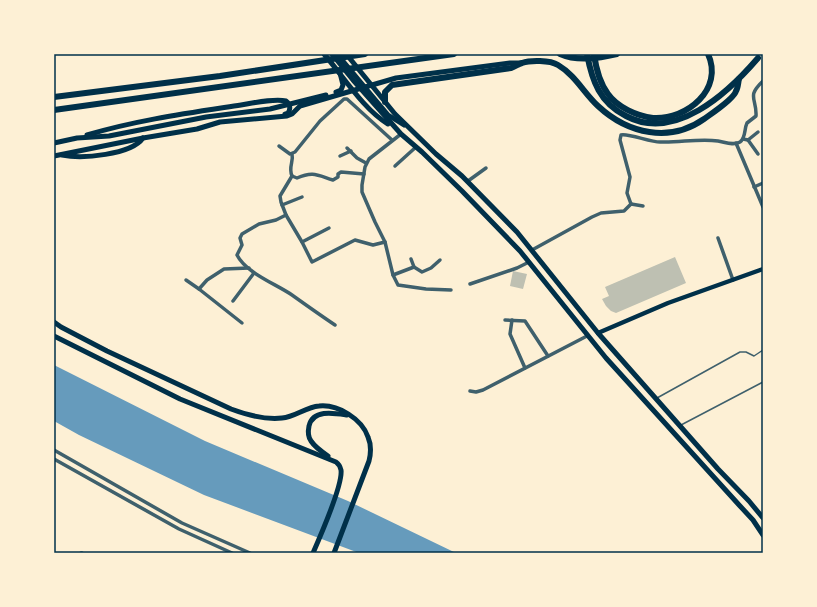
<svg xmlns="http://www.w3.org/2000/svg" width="817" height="607" font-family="'Roboto Serif',serif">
<rect width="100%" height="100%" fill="#fdf0d5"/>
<polygon fill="#669bbc" points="54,365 205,441 348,501 456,553 359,553 204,495 79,435 54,421"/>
<g fill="#bec0b2">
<polygon points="675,257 686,283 616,313 611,311 606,306 602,299 609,296 605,287"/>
<polygon points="513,271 527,274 523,289 510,286"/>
</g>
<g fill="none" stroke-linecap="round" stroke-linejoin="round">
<g stroke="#3f606c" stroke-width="1.5">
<polyline points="657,398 740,352 746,352 754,356 763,350"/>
<polyline points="681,425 763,382"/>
</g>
<g stroke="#3f606c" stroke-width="3.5">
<polyline points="401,134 369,159 365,167 362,185 362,192 375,222 385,242 393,275 398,285 426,289 451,290"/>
<polyline points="743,139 748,140 758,132"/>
<polyline points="748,140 758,154"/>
<polyline points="736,143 763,207"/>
<polyline points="279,146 290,154 295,152 320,121 344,99 347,99 392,140"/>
<polyline points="347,148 357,158 366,163"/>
<polyline points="340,156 351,151"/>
<polyline points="395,166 416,147"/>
<path d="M 292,176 L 280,196 L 281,202 L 286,215 L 276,220 L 259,224 L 242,234 L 240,238 L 242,245 L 237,255 C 246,273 276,284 292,295 C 306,305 320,315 335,325"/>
<path d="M 292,176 L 297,178 C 313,171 317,175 333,180 L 338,177 L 338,174 L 341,172 L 364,174"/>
<path d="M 292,176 C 288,167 294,162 292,154"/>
<polyline points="468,181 486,168"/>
<polyline points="754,187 763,183"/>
<path d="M 631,204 L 627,193 L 630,177 L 620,140 L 621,135 C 628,133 650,142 660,142 C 679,143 699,138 718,141 C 725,142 733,146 740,142 C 746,138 744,129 747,123 L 756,116 C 757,98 746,97 763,81"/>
<polyline points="631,204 643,206"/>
<polyline points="282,205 302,197"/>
<polyline points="286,215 302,242 312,262 355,240 373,245 385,242"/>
<polyline points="718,238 733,280"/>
<polyline points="302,242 329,228"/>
<polyline points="532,250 592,217 601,213 624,211 631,204"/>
<polyline points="414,267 422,272 431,268 440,260"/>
<polyline points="393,275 414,267 411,259"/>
<polyline points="186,280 199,289 207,280 224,269 249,268"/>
<polyline points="470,284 517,268 529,262"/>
<polyline points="199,289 242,323"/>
<polyline points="233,301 254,273"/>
<polyline points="505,320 525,321 548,356"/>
<polyline points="512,320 510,334 525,368"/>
<polyline points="470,391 476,392 483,390 587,336"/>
<polyline points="54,450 182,523 250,553"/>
<polyline points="54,459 179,529 232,553"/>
<polyline points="81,553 82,553"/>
</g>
<polyline stroke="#003049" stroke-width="4.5" points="598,333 668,303 763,269"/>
<g stroke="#003049" stroke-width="5">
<path d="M 324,54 C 343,76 364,110 388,124"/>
<polyline points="332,54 353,80 401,134 422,152 462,191 520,251 606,358 740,506 753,520 763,535"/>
<polyline points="337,54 388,115 404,125"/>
<polyline points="347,55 395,114 436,154 462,176 517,232 598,333 718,469 749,501 763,518"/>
<polyline points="336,92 341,90 343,85 340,73"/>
<path d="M 87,135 C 137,120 189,113 241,105 C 253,103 274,98 286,101 C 290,104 291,109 288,113 L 285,114"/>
<polyline points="54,143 77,138 109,136 206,117 270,109 326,95"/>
<path d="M 62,155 C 82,159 131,155 143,138"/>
<polyline points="54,156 143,138 197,129 220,122 287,116 292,114 300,106 396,78 510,63 521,63"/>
<path d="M 54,322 L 61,327 L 107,351 L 231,409 C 247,415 264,420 282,418 C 295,417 306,407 319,406 C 338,404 362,419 368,437 C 371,444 371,453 369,461 L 334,553"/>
<path d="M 54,336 L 180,399 L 336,462 C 339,464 340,466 341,470 C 343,484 320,537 313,553"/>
<path d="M 328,456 C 322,452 315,447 311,441 C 308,437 308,431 309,426 C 313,409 334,413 347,415"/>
</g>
<g stroke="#003049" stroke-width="6">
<path d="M 560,54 C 578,62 599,58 617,54"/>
<path d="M 587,54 C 592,81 600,103 626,116 C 675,142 727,94 758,58"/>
<path d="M 594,54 C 596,69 599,82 608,94 C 617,107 637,116 653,118 C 687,120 724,89 708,54"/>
<polyline points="54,97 220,76 365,54"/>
<path d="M 385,102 L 385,92 L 392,85 L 511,68 C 515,67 518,64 522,63 C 530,60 550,60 558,65 C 575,75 584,93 598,106 C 628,134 670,143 704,119 C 711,114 734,99 736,91 C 738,88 738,83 739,79"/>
<polyline points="54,110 454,54"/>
</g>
</g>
<rect width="817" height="607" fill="none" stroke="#fdf0d5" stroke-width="110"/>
<rect x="55" y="55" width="707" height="497" fill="none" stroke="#003049" stroke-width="1.5"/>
</svg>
